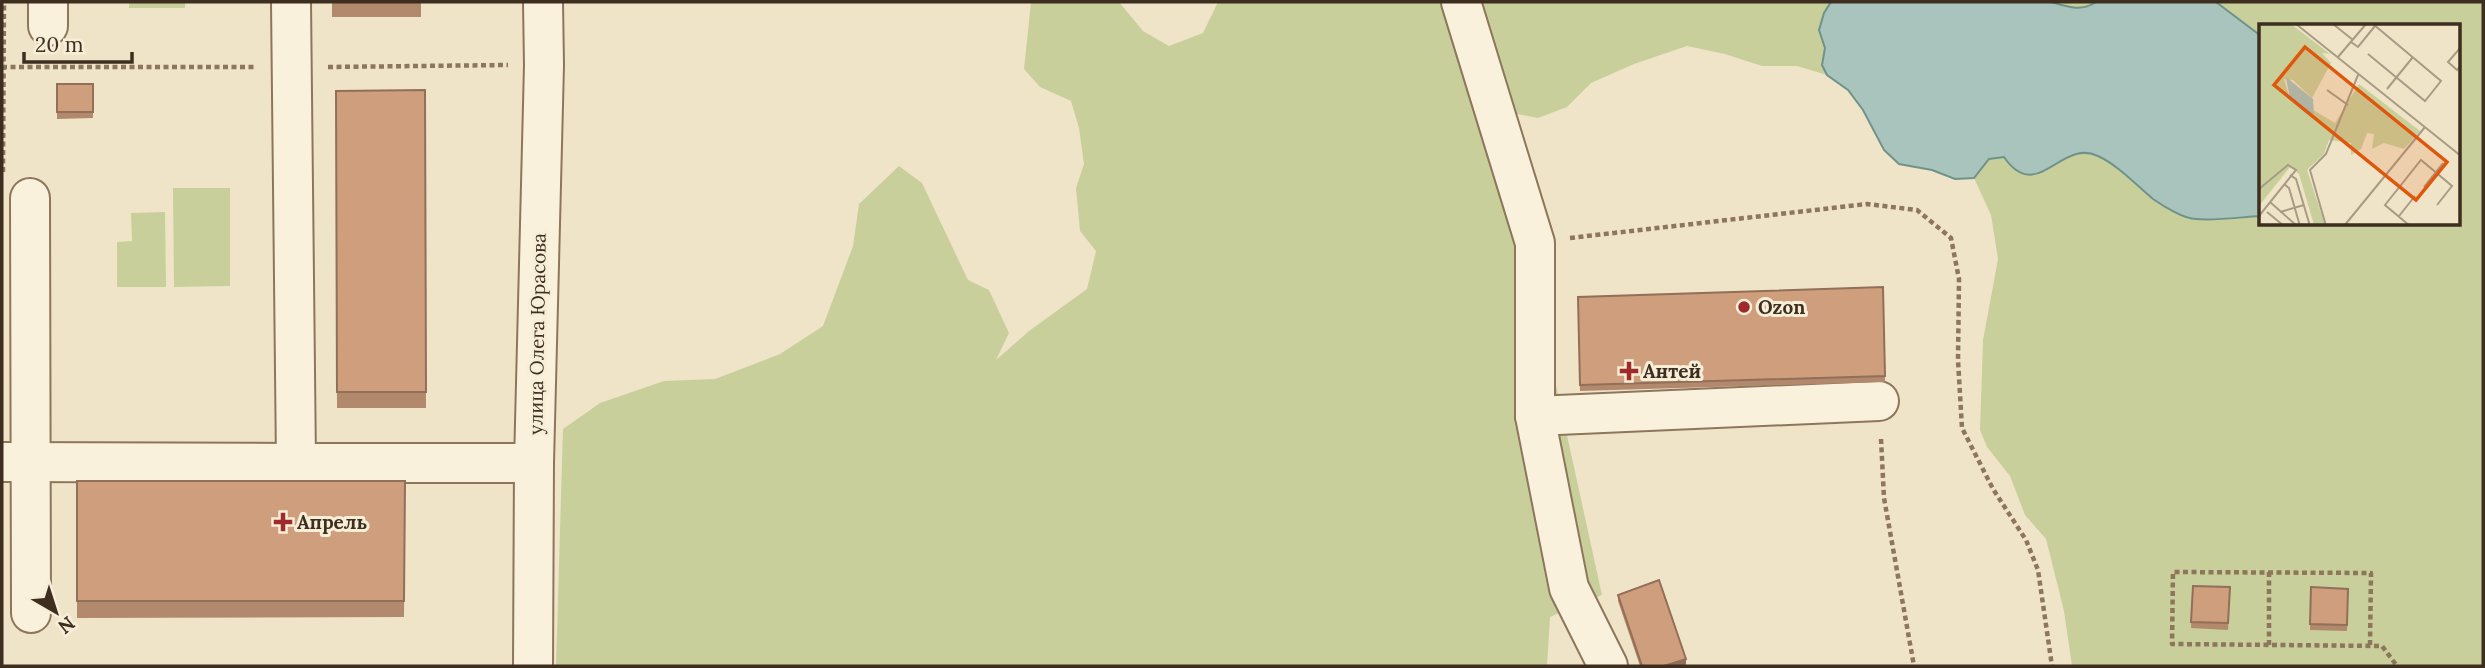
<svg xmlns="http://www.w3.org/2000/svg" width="2485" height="668" font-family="Lora,serif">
<rect width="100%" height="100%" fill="#f0e4c8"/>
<g fill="#c9cf9b">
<rect x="129" y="2" width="56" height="6"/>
<polygon points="1031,2 1119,2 1143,31 1169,46 1203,33 1218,2 1470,2 1537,322 1556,385 1602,595 1550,617 1547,666 556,666 563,429 600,403 664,381 715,379 780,354 823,326 853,246 859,204 899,166 922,183 968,280 989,290 1009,333 996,360 1029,331 1087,289 1096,251 1080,231 1076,188 1084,164 1079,128 1071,101 1040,87 1024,69"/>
<polygon points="1473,2 1831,2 1824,13 1819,30 1825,48 1822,65 1827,75 1797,66 1762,66 1725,54 1687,46 1634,64 1591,83 1567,107 1538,118 1512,113"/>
<path d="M 2051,2 L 2096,2 C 2081,12 2068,7 2051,2 Z"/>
<polygon points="2216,2 2483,2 2483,666 2072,666 2064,611 2046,539 2025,515 2010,476 1987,447 1980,430 1983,340 1998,259 1991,215 1974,178 1989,159 2005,157 2044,172 2078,152 2097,155 2194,220 2261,216 2261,224 2459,224 2459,26 2261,26 2261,36"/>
<polygon points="173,188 230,188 230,286 174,287"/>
<polygon points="165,212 166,287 117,287 117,242 132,241 131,213"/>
</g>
<path fill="#a9c4bc" stroke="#6f938a" stroke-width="2" d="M 1831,2 L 2051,2 C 2068,7 2081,12 2096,2 L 2216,2 L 2261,36 L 2261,216 C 2240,217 2217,221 2196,219 C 2184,219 2163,206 2153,199 C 2135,184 2119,166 2098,156 C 2061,138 2037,205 2004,157 L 1989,159 L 1974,178 L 1955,179 L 1932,170 L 1899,164 L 1884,150 L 1863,110 L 1848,90 L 1827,75 L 1822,65 L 1825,48 L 1819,30 L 1824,13 Z"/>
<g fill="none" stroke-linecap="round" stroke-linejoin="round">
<g stroke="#8d765c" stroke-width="42">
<g id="minor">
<polyline points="48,2 48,26"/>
<polyline points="1461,2 1535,243 1535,416 1569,588 1608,666"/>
<polyline points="30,198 31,613"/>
<polyline points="1535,416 1879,401"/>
<polyline points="2,462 296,463 291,2"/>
<polyline points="296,463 534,463"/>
<polyline points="533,666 534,463 544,65 543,2"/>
</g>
</g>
<g stroke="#8d765c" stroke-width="4.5" stroke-dasharray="5 3.5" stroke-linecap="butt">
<polyline points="2,67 256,67"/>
<polyline points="328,67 508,65"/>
<polyline points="3,172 4,2"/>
<polyline points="1570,238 1867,204 1917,210 1951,238 1959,279 1958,360 1962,428 1993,489 2026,540 2038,570 2052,666"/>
<polyline points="1881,439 1884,498 1914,666"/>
<polyline points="2269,645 2269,572"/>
<polyline points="2370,645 2371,573 2173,572 2172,644 2382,646 2397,666"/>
</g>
<use href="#minor" stroke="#faf1dc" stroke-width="38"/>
</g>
<g fill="#b2896c">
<rect x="332" y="2" width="89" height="15"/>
<polygon points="57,84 93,84 93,118 57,119"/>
<polygon points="425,90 426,408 337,408 336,91"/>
<polygon points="1883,287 1885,382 1580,391 1578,297"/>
<polygon points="77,481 405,481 404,617 77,618"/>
<polygon points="2193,586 2230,587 2228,630 2191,628"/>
<polygon points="2311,587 2348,589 2347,631 2310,630"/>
<polygon points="1618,595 1686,665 1683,666 1640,666 1618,601"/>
</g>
<polygon fill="#916f58" points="1686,659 1686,665 1683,666 1664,666"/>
<g fill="#cf9f7d" stroke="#916f58" stroke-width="2">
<rect x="57" y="84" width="36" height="28"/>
<polygon points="425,90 426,392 337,392 336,91"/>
<polygon points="1883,287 1885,376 1580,385 1578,297"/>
<polygon points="77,481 405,481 404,601 77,601"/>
<polygon points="1659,580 1686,659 1664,666 1642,666 1618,595"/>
<polygon points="2193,586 2230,587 2228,623 2191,622"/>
<polygon points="2311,587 2348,589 2347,625 2310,624"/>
</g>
<g fill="#9e2a2b" stroke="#f7eed8" stroke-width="2.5">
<circle cx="1744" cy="307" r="7"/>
<path d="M1625.5 360.5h7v7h7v7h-7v7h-7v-7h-7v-7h7z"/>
<path d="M279.5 511.5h7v7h7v7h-7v7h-7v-7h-7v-7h7z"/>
</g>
<g text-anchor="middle" stroke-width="6" stroke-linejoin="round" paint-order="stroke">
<g font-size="19" font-weight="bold" fill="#3d2e20" stroke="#f7eed8" text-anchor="start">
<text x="1758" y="314">Ozon</text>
<text x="1643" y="378">Антей</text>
<text x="297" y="529">Апрель</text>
</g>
<g font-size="19" fill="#3d2e20" stroke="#f7eed8">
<text transform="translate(537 334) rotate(-89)" y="7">улица Олега Юрасова</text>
</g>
</g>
<g transform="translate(2259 24)">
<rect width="201" height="201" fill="#f0e4c8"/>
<path d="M 0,0 L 32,0 L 71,30 L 63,29 L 72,39 L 53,74 L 34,56 L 25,55 L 31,75 L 47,90 L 56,87 L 76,99 L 100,60 L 161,107 L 145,125 L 125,119 L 113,125 L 115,110 L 108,109 L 102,125 L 92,131 L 92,119 L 70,116 L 65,130 L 48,146 L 66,201 L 55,201 L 40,150 L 31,143 L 0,182 Z" fill="#c9cf9b"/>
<path d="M 27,53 L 54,75 L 55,90 L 47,90 L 31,75 Z" fill="#a9c4bc"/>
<path fill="none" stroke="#a89b85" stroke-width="2" d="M 37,0 L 202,132M 74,0 L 94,16M 92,18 L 99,23 L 116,2M 202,23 L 189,38 L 198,46 L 202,41M 109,30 L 166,77 L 182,57 L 114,0M 79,33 L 107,0M 128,65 L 154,33M 68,66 L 89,81M 31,151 L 37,155 L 51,202M 25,160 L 30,164 L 41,202M 165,163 L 184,139M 0,165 L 29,141 L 37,146 L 0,192M 11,178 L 38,202M 8,188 L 25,202M 21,188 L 45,181M 140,192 L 156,172M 67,202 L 51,146 L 67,130 L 99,51M 85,202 L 166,103M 151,202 L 126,181 L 162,136 L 193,162 L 178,181"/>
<path fill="#df570d" fill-opacity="0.15" stroke="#df570d" stroke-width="3.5" d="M 46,23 L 188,138 L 157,176 L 15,61 Z"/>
<rect width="201" height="201" fill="none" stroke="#3d2e20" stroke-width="3.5"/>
</g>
<rect width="2485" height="668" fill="none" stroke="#3d2e20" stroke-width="7"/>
<g transform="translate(56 612) rotate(141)" stroke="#f7eed8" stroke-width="5" paint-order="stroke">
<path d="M0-5L12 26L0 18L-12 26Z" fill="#3d2e20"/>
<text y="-10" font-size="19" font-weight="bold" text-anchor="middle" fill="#3d2e20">N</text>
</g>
<path d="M24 52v10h108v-10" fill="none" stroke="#3d2e20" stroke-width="3.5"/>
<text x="35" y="52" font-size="21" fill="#3d2e20" stroke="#f7eed8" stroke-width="5" paint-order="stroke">20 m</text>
</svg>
